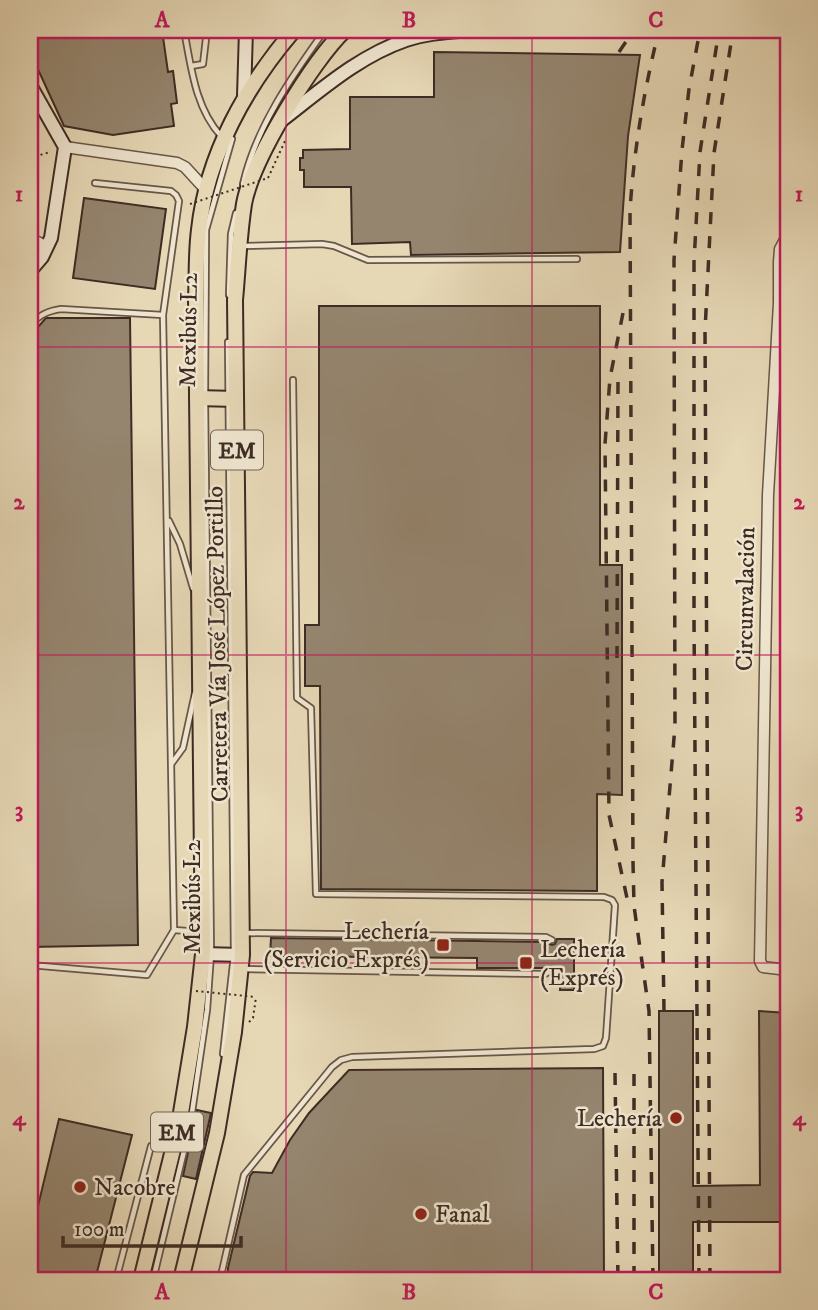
<svg xmlns="http://www.w3.org/2000/svg" width="818" height="1310" font-family="'IM FELL DW Pica',serif">
<rect width="100%" height="100%" fill="#e6d7b5"/>
<filter id="stains"><feTurbulence type="fractalNoise" baseFrequency=".00286" numOctaves="4"/><feColorMatrix values="0 0 0 0 .2 0 0 0 0 .09 0 0 0 0 .02 0 0 0 .5 -.17"/></filter>
<radialGradient id="worn" r=".72"><stop offset=".6" stop-color="#630" stop-opacity="0"/><stop offset="1" stop-color="#630" stop-opacity=".3"/></radialGradient>
<g fill="#95856f" stroke="#3e2c24" stroke-width="2">
<polygon points="30,30 162,30 168,72 173,71 177,103 171,104 174,126 113,135 64,126 30,52"/>
<polygon points="434,52 640,55 628,136 620,252 411,255 410,242 352,244 351,187 304,187 304,170 300,170 300,158 303,158 303,150 350,149 350,97 434,97"/>
<polygon points="84,198 166,209 155,289 73,278"/>
<polygon points="319,306 600,306 600,565 622,565 622,795 597,794 597,891 321,889 320,686 305,686 305,625 319,625"/>
<polygon points="46,318 130,318 138,945 30,947 30,336"/>
<polygon points="271,938 545,942 552,945 555,944 557,939 574,939 574,990 560,990 561,969 551,966 545,968 477,968 477,958 270,956"/>
<polygon points="659,1011 693,1011 693,1186 760,1185 759,1011 788,1013 788,1222 693,1222 693,1280 659,1280"/>
<polygon points="603,1068 604,1280 228,1280 228,1268 250,1176 253,1172 272,1173 290,1140 309,1113 349,1070"/>
<polygon points="197,1110 211,1113 196,1179 183,1176"/>
<polygon points="59,1119 132,1135 95,1280 30,1280 30,1239"/>
</g>
<g fill="none" stroke-linecap="round" stroke-linejoin="round">
<g stroke="#685748" stroke-width="8">
<g id="service">
<path d="M 184,30 C 191,66 195,108 221,136"/>
<polyline points="191,66 203,64 207,30"/>
<path d="M 243,184 C 256,127 292,76 325,30"/>
<polyline points="241,246 322,244 334,246 368,260 577,259"/>
<polyline points="229,295 231,234 236,213"/>
<path d="M 30,325 C 40,315 47,311 61,309 L 163,315"/>
<polyline points="169,521 180,544 193,588"/>
<polyline points="172,763 183,748 195,693"/>
<polyline points="174,930 201,932"/>
<polyline points="246,933 546,937 552,940"/>
<polyline points="30,965 147,975 174,930 163,315 179,201 176,195 171,191 95,183"/>
<polyline points="242,969 545,974 550,971"/>
<polyline points="223,1054 234,955 228,342"/>
<polyline points="116,1280 151,1146"/>
<polyline points="153,1280 190,1126 207,1010 211,954 205,398 206,230 232,139"/>
<polyline points="220,1280 244,1175 332,1067 341,1060 352,1057 594,1049 603,1046 606,1038 615,905 612,900 604,897 316,894 311,708 297,698 293,380"/>
<polyline points="787,1280 788,1277"/>
</g>
</g>
<g stroke="#685748" stroke-width="13">
<g id="minor">
<polyline points="65,147 177,163 185,167 207,191"/>
<polyline points="788,234 780,249 779,262 779,303 768,495 760,961 763,967 788,970"/>
<polyline points="30,238 47,247"/>
</g>
</g>
<g stroke="#3e2c24" stroke-width="16">
<g id="secondary">
<polyline points="30,85 65,147 51,238 42,257 30,271"/>
<polyline points="244,96 246,30"/>
<path d="M 282,120 C 321,90 359,56 406,40 C 427,33 448,32 470,30"/>
<polyline points="203,954 242,955"/>
</g>
</g>
<g stroke="#3e2c24" stroke-width="18">
<g id="primary">
<polyline points="197,398 236,399"/>
<path d="M 141,1280 L 179,1125 L 195,1027 L 203,954 L 196,300 C 197,277 196,253 199,230 C 207,155 246,86 294,30"/>
<path d="M 181,1280 L 217,1133 L 234,1032 L 242,955 L 235,300 C 238,269 239,236 244,204 C 252,160 312,61 345,30"/>
</g>
</g>
<g stroke="#3e2c24" stroke-width="2" stroke-dasharray="2 3.5" stroke-linecap="butt">
<polyline points="30,158 50,152"/>
<polyline points="268,178 285,141"/>
<polyline points="249,1022 253,1018 256,997"/>
</g>
<use href="#service" stroke="#efe5cf" stroke-width="4.5"/>
<use href="#minor" stroke="#efe5cf" stroke-width="10"/>
<use href="#secondary" stroke="#efe5cf" stroke-width="12"/>
<use href="#primary" stroke="#e6d7b5" stroke-width="14"/>
<g stroke="#3e2c24" stroke-width="3.5" stroke-dasharray="12 12" stroke-linecap="butt">
<polyline points="619,52 634,30"/>
<polyline points="623,313 610,378 605,444 609,815 627,898"/>
<polyline points="617,658 618,378"/>
<polyline points="664,1011 662,882 675,726 674,260 682,150 689,89 700,30"/>
<polyline points="615,1073 618,1280"/>
<polyline points="634,1074 634,1280"/>
<path d="M 653,1280 L 649,1011 L 634,906 L 633,862 L 630,210 C 634,149 644,90 659,30"/>
<polyline points="699,1280 694,620 694,262 700,152 719,30"/>
<polyline points="710,1280 705,331 714,153 733,30"/>
</g>
<g stroke="#3e2c24" stroke-width="2" stroke-dasharray="2 3.5" stroke-linecap="butt">
<polyline points="190,204 268,178"/>
<polyline points="196,991 256,997"/>
</g>
</g>
<path fill="none" stroke="#c2185b" stroke-width="2" stroke-opacity="0.55" d="M 286,30 L 286,1280M 532,30 L 532,1280M 30,347 L 788,347M 30,655 L 788,655M 30,963 L 788,963"/>
<g fill="#8f2418" stroke="#efe5cf" stroke-width="2.5">
<rect x="436" y="938" width="14" height="14" rx="3.5"/>
<rect x="519" y="956" width="14" height="14" rx="3.5"/>
<circle cx="676" cy="1118" r="7"/>
<circle cx="80" cy="1187" r="7"/>
<circle cx="421" cy="1214" r="7"/>
</g>
<g text-anchor="middle" stroke-width="5" stroke-linejoin="round" paint-order="stroke">
<g fill="#efe5cf" stroke="#736457" stroke-width="2">
<rect x="211" y="430.5" width="52" height="39" rx="5"/>
<rect x="151" y="1112.5" width="52" height="39" rx="5"/>
</g>
<g font-size="23" font-weight="bold" fill="#3e2c24">
<text x="237" y="458">EM</text>
<text x="177" y="1140">EM</text>
</g>
<g font-size="24" fill="#3e2c24" stroke="#efe5cf">
<text transform="translate(188 330) rotate(-89)" y="8">Mexibús L2</text>
<text transform="translate(745 599) rotate(-89)" y="8">Circunvalación</text>
<text transform="translate(217 644) rotate(-91)" y="8">Carretera Vía José López Portillo</text>
<text transform="translate(192 897) rotate(-90)" y="8">Mexibús L2</text>
</g>
<g font-size="24" fill="#3e2c24" stroke="#efe5cf" text-anchor="start">
<text x="429" y="939" text-anchor="end">Lechería<tspan x="429" dy="28">(Servicio Exprés)</tspan></text>
<text x="540" y="957">Lechería<tspan x="540" dy="28">(Exprés)</tspan></text>
<text x="662" y="1126" text-anchor="end">Lechería</text>
<text x="94" y="1195">Nacobre</text>
<text x="435" y="1222">Fanal</text>
</g>
</g>
<rect width="818" height="1310" fill="none" stroke="#e6d7b5" stroke-width="77"/>
<path d="M63 1236v10h178v-10" fill="none" stroke="#3e2c24" stroke-width="3.5"/>
<text x="74" y="1236" font-size="21" fill="#3e2c24" stroke="#efe5cf" stroke-width="5" paint-order="stroke">100 m</text>
<rect x="38" y="38" width="742" height="1234" fill="none" stroke="#c2185b" stroke-width="2.5"/>
<g font-size="23" text-anchor="middle" font-weight="bold" fill="#c2185b">
<text x="162" y="27">A</text>
<text x="409" y="27">B</text>
<text x="656" y="27">C</text>
<text x="19" y="201">1</text>
<text x="799" y="201">1</text>
<text x="19" y="509">2</text>
<text x="799" y="509">2</text>
<text x="19" y="817">3</text>
<text x="799" y="817">3</text>
<text x="19" y="1125">4</text>
<text x="799" y="1125">4</text>
<text x="162" y="1299">A</text>
<text x="409" y="1299">B</text>
<text x="656" y="1299">C</text>
</g>
<rect width="100%" height="100%" filter="url(#stains)"/>
<rect width="100%" height="100%" fill="url(#worn)"/>
</svg>
